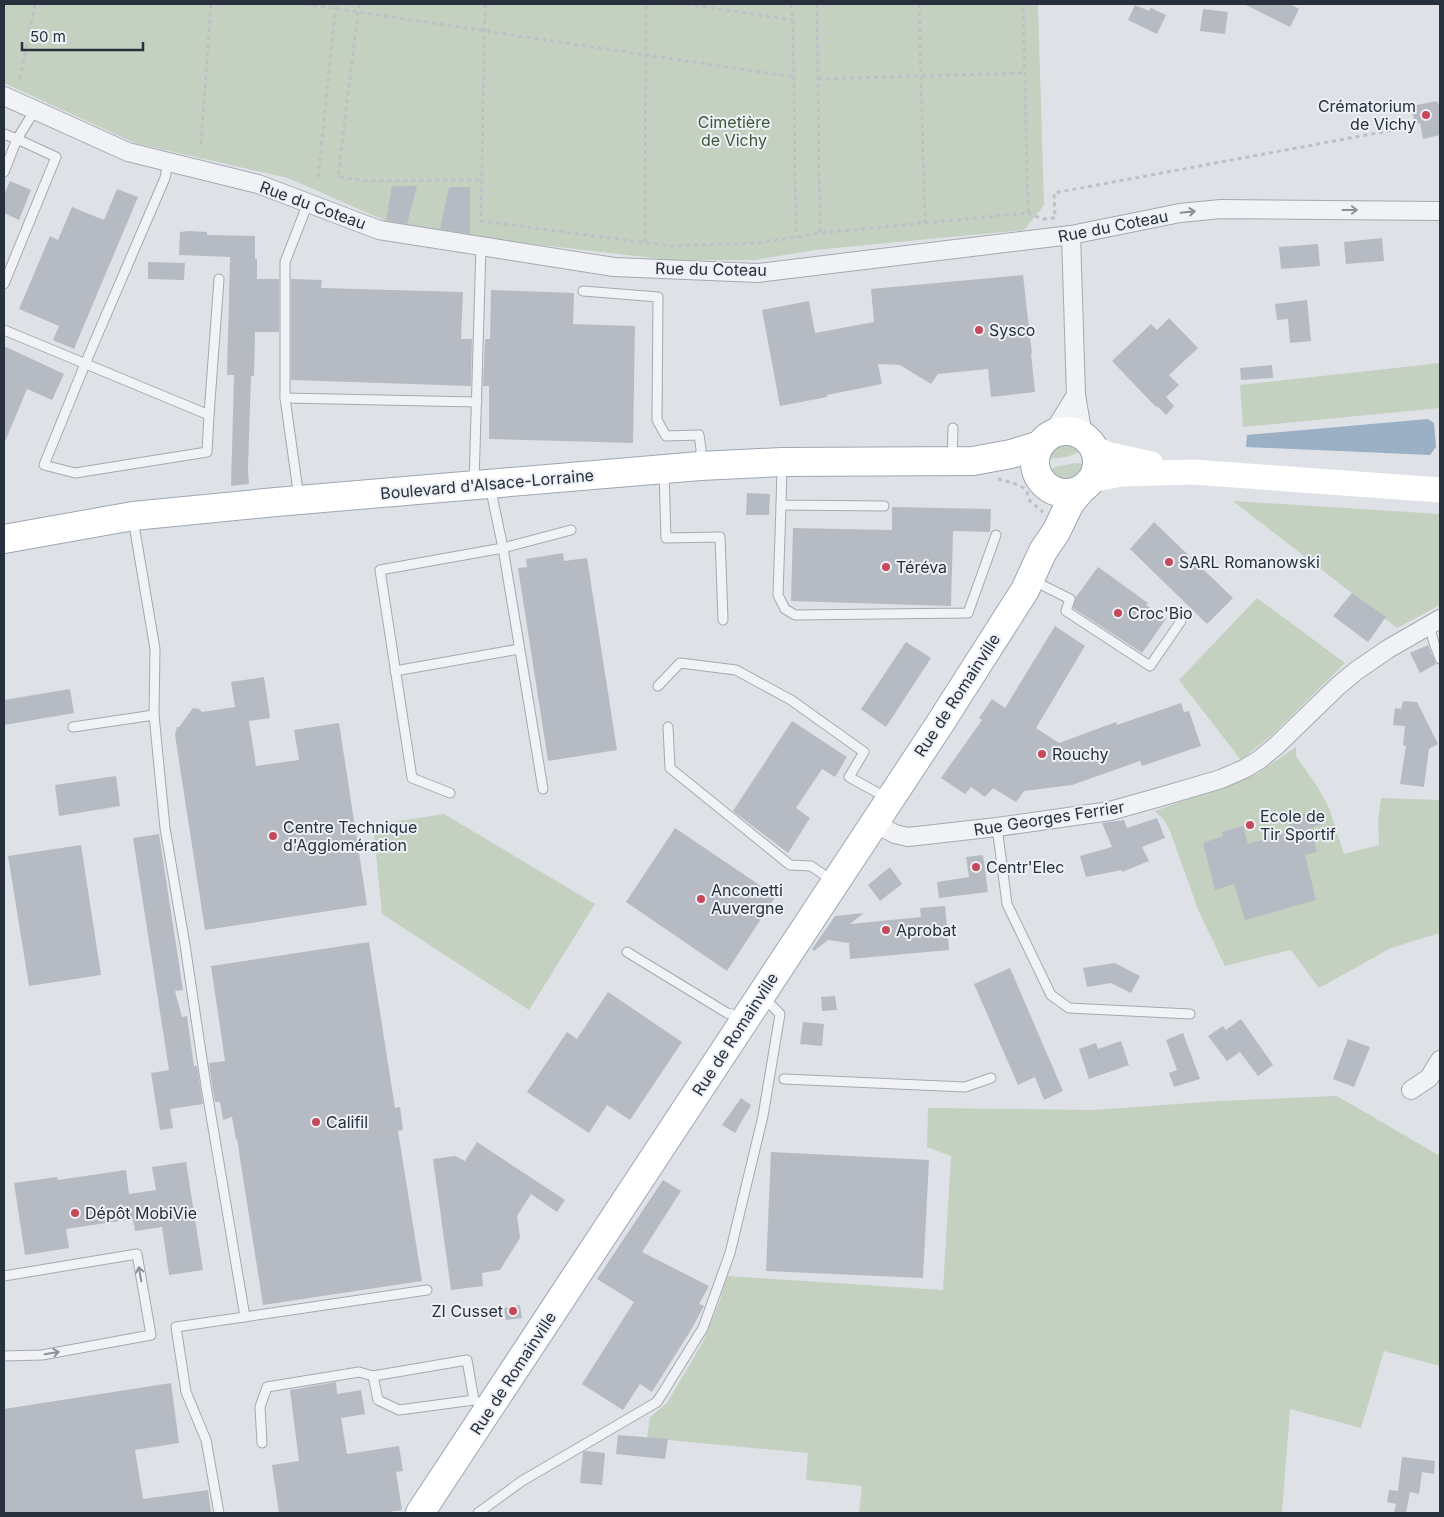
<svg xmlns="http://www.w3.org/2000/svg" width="1444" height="1517" font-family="Inter,sans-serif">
<rect width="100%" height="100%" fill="#dee2e7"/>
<g fill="#c4d0c0">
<polygon points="4,4 1038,4 1044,205 1024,230 815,250 755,260 671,260 470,237 406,226 386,221 288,178 135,143 4,83"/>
<polygon points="1440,363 1440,408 1243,427 1240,385"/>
<path d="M 1062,442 L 1074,443 L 1083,451 L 1066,457 L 1048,459 C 1049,450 1054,445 1062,442 Z"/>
<path d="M 1077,463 L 1086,464 C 1082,482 1059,487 1050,470 L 1058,466 Z"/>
<polygon points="1233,501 1440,514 1440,605 1397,628"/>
<polygon points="1257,598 1345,663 1272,735 1241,760 1179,680"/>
<polygon points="1296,747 1296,756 1317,786 1329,808 1344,854 1379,845 1378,822 1381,798 1440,800 1440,933 1391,948 1319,988 1291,950 1225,966 1199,912 1170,831 1164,820 1155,811 1258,773"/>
<polygon points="444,814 595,904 529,1010 382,914 373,825"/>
<polygon points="1337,1096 1440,1156 1440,1366 1384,1351 1361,1428 1290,1409 1282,1513 859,1513 862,1486 806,1480 808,1453 647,1438 650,1417 667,1403 703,1342 720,1300 727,1276 943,1290 951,1156 927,1147 928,1108 1094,1110 1219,1101"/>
</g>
<polygon fill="#9bafc5" points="1428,419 1434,423 1436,447 1430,455 1246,447 1247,435"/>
<g fill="#b6bbc3">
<polygon points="1244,4 1290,4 1299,9 1290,27"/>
<polygon points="1135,5 1149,11 1151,8 1166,15 1157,34 1128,20"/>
<polygon points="1203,9 1228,12 1225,34 1200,31"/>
<polygon points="1437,101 1438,104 1440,103 1440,135 1423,139 1420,123 1415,124 1411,106"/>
<polygon points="10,181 31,190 19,220 4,213 4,195"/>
<polygon points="392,186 417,186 407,224 386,220"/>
<polygon points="449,187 470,187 470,234 440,229"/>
<polygon points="117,189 138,197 74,349 53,340 59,326 19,309 50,236 58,240 72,207 104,220"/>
<polygon points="189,231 207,232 207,235 255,236 255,259 257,259 257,279 279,279 279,332 255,332 254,376 251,376 248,469 249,484 231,486 234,375 227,375 230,257 179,255 180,232"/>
<polygon points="1382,238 1384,261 1346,264 1344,242"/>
<polygon points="1318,244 1320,266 1281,269 1279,247"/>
<polygon points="148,262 185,263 184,280 148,279"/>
<polygon points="1023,275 1032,354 1031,354 1035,392 991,397 988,369 938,374 931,384 900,365 878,364 882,384 827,395 827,397 780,406 762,310 809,301 815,333 874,322 871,289"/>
<polygon points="291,279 322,280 321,288 463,292 461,339 472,339 471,386 291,380"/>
<polygon points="491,290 574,293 573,324 635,326 633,443 489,439 489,386 483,386 485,339 490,339"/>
<polygon points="1307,300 1311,341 1290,343 1288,319 1277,320 1275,304"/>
<polygon points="1169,318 1198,348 1169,375 1179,385 1166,397 1174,406 1166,415 1157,406 1156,407 1112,361 1151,324 1157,330"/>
<polygon points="4,346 64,374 52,400 27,389 4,444"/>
<polygon points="1272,365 1273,378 1241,380 1240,368"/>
<polygon points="747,493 770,494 769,515 746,515"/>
<polygon points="892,507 991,509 990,532 953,531 951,606 791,601 793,528 892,530"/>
<polygon points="1154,522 1233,598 1207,624 1130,549"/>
<polygon points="563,553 564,561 587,558 617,750 548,761 518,568 527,567 526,559"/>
<polygon points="1098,567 1148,603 1146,605 1166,619 1142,653 1073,608 1076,597"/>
<polygon points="1352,593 1386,617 1368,642 1333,616"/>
<polygon points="1055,626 1085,646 1036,728 1059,743 1116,722 1117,725 1181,703 1184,712 1189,711 1201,746 1142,766 1140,761 1072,785 1024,791 1016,802 993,788 985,797 971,787 965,794 941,778 982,720 979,718 992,699 1005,708"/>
<polygon points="906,642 931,658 886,727 861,709"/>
<polygon points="1428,645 1436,664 1420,673 1410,653"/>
<polygon points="264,677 270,718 249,721 256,766 299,760 294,730 339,723 367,905 205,930 175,735 177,727 179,727 193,708 199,709 202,712 235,707 231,682"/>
<polygon points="70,689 74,713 4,725 4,700"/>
<polygon points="1403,701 1417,702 1438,744 1429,749 1424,787 1400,784 1406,746 1403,745 1405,726 1393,725 1395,708 1401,709"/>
<polygon points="792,721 847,757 835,777 822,769 796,808 810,818 788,853 733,811"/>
<polygon points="116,776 120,806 59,816 55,785"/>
<polygon points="1318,810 1322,824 1311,828 1317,852 1305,855 1316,900 1245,920 1234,884 1215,890 1203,843 1223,836 1222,832 1243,826 1248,844 1290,832 1288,819"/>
<polygon points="1157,818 1165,838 1142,847 1149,861 1122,872 1122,870 1086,877 1080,856 1112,847 1102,823 1124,820 1127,828"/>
<polygon points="675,828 776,896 727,971 626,902"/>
<polygon points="159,834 183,990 175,991 182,1017 187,1016 194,1066 197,1066 203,1104 170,1109 173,1128 160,1130 151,1073 169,1070 133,838"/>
<polygon points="81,845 101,975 29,986 8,856"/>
<polygon points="983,855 988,892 939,898 937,882 969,877 966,857"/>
<polygon points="890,867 902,884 880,901 868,885"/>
<polygon points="945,906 949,950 850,959 849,943 828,940 814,951 812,949 835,916 864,913 850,924 921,917 920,908"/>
<polygon points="369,942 395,1108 400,1107 403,1130 398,1131 422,1281 263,1305 237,1139 236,1140 232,1117 223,1120 220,1102 215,1102 212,1085 209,1063 225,1061 211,966"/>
<polygon points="1115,963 1140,976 1131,993 1111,983 1087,987 1083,968"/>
<polygon points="1010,968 1063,1091 1044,1100 1035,1077 1018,1085 974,984"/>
<polygon points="608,992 682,1042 630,1120 607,1105 589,1133 527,1092 567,1032 577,1039"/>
<polygon points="835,996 837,1010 822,1011 821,997"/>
<polygon points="1241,1019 1273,1065 1258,1076 1240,1052 1227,1061 1208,1036 1223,1026 1226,1030"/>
<polygon points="803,1022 824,1024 822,1046 800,1044"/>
<polygon points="1183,1033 1200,1079 1174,1087 1169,1073 1177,1070 1166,1040"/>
<polygon points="1348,1039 1370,1047 1354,1087 1333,1079"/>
<polygon points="1121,1041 1129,1065 1089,1079 1079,1049 1096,1043 1098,1049"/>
<polygon points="741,1098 751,1105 735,1133 722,1125"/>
<polygon points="477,1142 565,1200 557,1212 531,1194 517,1216 520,1238 500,1270 482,1273 483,1286 451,1290 433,1159 455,1156 465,1161"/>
<polygon points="771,1152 929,1160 923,1278 766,1271"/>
<polygon points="186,1162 203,1270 169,1275 162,1227 135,1231 133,1219 66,1229 69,1248 25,1255 14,1183 57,1177 58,1180 126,1170 129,1194 156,1190 152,1167"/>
<polygon points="663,1180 681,1191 642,1252 709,1286 699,1304 704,1306 691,1330 652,1392 640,1384 623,1410 582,1384 634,1302 597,1279"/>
<polygon points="520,1305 522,1318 506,1320 504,1308"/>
<polygon points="336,1382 337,1394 361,1390 365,1414 341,1418 347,1454 399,1446 403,1471 396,1472 402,1510 383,1513 279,1513 272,1465 299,1461 290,1390"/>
<polygon points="171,1383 179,1443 135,1450 143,1499 208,1490 211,1513 4,1513 4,1409"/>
<polygon points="618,1435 668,1439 665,1459 616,1454"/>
<polygon points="586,1451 605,1453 602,1485 580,1483 583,1452"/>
<polygon points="1402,1457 1435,1461 1434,1474 1422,1472 1419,1494 1410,1492 1406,1513 1394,1513 1396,1504 1387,1502 1389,1490 1398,1491"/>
</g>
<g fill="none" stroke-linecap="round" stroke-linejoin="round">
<g stroke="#a4a9b1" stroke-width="11">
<g id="lane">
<polyline points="4,134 17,139 35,110"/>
<polyline points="4,172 17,139 56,157 4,284"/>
<polyline points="583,291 658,297 657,420 666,436 699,435 701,449 700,464"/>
<polyline points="4,330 209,415 207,452 75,473 44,465 85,364 165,178 168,162"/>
<polyline points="285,398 477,402"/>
<polyline points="209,415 219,279"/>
<polyline points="952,459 953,428"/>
<polyline points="782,465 781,505 884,506"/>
<polyline points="664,472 666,538 720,537 723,620"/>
<polyline points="474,483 481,246"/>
<polyline points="490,486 503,548 543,789"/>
<polyline points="299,498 285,398 285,262 308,203"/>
<polyline points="781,505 778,595 785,609 795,615 968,613 996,535"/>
<polyline points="1032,580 1070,599 1066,611 1150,666 1181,621"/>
<polyline points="1429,625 1434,643 1440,659"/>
<polyline points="395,671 519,649"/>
<polyline points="658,686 680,663 736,670 791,700 864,752 849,777 887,798"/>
<polyline points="154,715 165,828 185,945 206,1086 245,1317"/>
<polyline points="73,727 154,715 155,649 133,519"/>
<polyline points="668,727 670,768 790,865 811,866 833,881"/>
<polyline points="450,793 412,778 380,570 503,548 571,530"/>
<polyline points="997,827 1007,904 1051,995 1069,1008 1190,1014"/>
<polyline points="627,952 727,1013 744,1017"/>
<polyline points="784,1079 965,1087 991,1078"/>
<polyline points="4,1276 137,1254 151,1335 42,1355 4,1356"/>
<polyline points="474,1400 467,1360 373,1376 378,1400 399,1410 474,1400 486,1408"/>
<polyline points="262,1443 260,1407 267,1387 359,1372 373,1376"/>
<polyline points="219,1513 206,1440 186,1392 176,1327 427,1290"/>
<polyline points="478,1513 522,1481 657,1402 703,1328 730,1253 763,1116 780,1014 763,997"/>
</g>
</g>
<g stroke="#a4a9b1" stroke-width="20">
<g id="street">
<polyline points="4,96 128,152 258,184 379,230 614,267 758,273 1071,235 1180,213 1221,209 1440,211"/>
<polyline points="1071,235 1076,395 1083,436"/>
<polyline points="1052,434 1076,395"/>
<polyline points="874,823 895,834 908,837 997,827 1110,811 1160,797 1221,779 1244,769 1259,760 1276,746 1338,686 1356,671 1388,649 1440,619"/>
<polyline points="1411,1090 1429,1078 1440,1060"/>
</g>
</g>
<g stroke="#9ea6b2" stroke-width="30">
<g id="primary">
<circle cx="1066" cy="462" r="31"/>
<polyline points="4,539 133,516 276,502 700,466 782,462 973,461 1011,454 1040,445"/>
<polyline points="420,1513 939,725 1025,590 1043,551 1056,532 1070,503 1080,491"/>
</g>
</g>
<g stroke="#bdc0c5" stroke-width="3" stroke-dasharray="4 4" stroke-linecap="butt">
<polyline points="305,4 794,77"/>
<polyline points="359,4 338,177 368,181 482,180"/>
<polyline points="485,4 481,221 671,246 757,243 820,233 1028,213 1023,4"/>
<polyline points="687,4 793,20"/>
<polyline points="791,4 793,20 796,237"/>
<polyline points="817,4 820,233"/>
<polyline points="919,4 925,223"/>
<polyline points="20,79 35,4"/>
<polyline points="818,79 1024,73"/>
<polyline points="201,144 211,4"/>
<polyline points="318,177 336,4"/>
<polyline points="1028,213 1042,219 1055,218 1054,193 1415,126"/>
<polyline points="645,242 646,4"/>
<polyline points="998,479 1013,483 1024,488 1027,492 1030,501 1043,512"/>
</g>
<use href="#lane" stroke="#f1f2f5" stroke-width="9"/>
<use href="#street" stroke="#f1f2f5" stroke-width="18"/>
<g stroke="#fff" stroke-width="25">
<polyline points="1094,448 1106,454 1151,464"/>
<polyline points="1092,480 1120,474 1193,472 1440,490"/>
</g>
<use href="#primary" stroke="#fff" stroke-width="28"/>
</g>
<defs><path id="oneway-shaft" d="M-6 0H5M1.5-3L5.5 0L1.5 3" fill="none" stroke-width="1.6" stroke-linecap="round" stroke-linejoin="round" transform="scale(1.25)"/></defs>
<g stroke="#8c9199">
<use href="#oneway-shaft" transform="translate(1350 210)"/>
<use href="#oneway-shaft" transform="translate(1188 212) rotate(-6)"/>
<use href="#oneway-shaft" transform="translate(140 1274) rotate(-100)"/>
<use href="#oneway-shaft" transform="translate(52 1353) rotate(-10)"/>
</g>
<g fill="#c6495b" stroke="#edf0f5" stroke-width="2">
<circle cx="1426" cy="115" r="5"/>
<circle cx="979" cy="330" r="5"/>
<circle cx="1169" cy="562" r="5"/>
<circle cx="886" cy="567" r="5"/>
<circle cx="1118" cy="613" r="5"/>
<circle cx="1042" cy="754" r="5"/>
<circle cx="1250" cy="825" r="5"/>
<circle cx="273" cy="836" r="5"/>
<circle cx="976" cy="867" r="5"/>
<circle cx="701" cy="899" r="5"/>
<circle cx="886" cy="930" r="5"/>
<circle cx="316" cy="1122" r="5"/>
<circle cx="75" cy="1213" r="5"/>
<circle cx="513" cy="1311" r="5"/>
</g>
<g text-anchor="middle" stroke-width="4" stroke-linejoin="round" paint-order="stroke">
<g font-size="16" fill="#28303d" stroke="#edf0f5" text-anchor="start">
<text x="1416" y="112" text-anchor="end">Crématorium<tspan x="1416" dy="18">de Vichy</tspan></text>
<text x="989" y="336">Sysco</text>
<text x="1179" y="568">SARL Romanowski</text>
<text x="896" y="573">Téréva</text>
<text x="1128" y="619">Croc'Bio</text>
<text x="1052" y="760">Rouchy</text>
<text x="1260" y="822">Ecole de<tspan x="1260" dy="18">Tir Sportif</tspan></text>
<text x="283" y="833">Centre Technique<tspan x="283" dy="18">d'Agglomération</tspan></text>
<text x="986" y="873">Centr'Elec</text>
<text x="711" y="896">Anconetti<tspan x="711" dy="18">Auvergne</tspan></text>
<text x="896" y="936">Aprobat</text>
<text x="326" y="1128">Califil</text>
<text x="85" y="1219">Dépôt MobiVie</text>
<text x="503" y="1317" text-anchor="end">ZI Cusset</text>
</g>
<g font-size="16" fill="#3d5836" stroke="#edf0f5">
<text x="734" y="128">Cimetière<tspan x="734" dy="18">de Vichy</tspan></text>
</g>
<g font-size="16" fill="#28303d" stroke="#edf0f5">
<text transform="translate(313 205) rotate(20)" y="6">Rue du Coteau</text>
<text transform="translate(1113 226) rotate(-11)" y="6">Rue du Coteau</text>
<text transform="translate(711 269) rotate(1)" y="6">Rue du Coteau</text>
<text transform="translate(487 484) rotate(-5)" y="6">Boulevard d'Alsace-Lorraine</text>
<text transform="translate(957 695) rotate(-57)" y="6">Rue de Romainville</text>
<text transform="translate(1049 818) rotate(-9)" y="6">Rue Georges Ferrier</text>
<text transform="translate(735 1034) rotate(-57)" y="6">Rue de Romainville</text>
<text transform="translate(513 1373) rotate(-57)" y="6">Rue de Romainville</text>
</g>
</g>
<rect width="1444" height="1517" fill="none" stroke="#28303d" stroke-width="10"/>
<path d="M22 42v8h121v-8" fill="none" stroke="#28303d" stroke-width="2.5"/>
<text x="30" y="42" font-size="15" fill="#28303d" stroke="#edf0f5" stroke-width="4" paint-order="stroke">50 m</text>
</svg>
